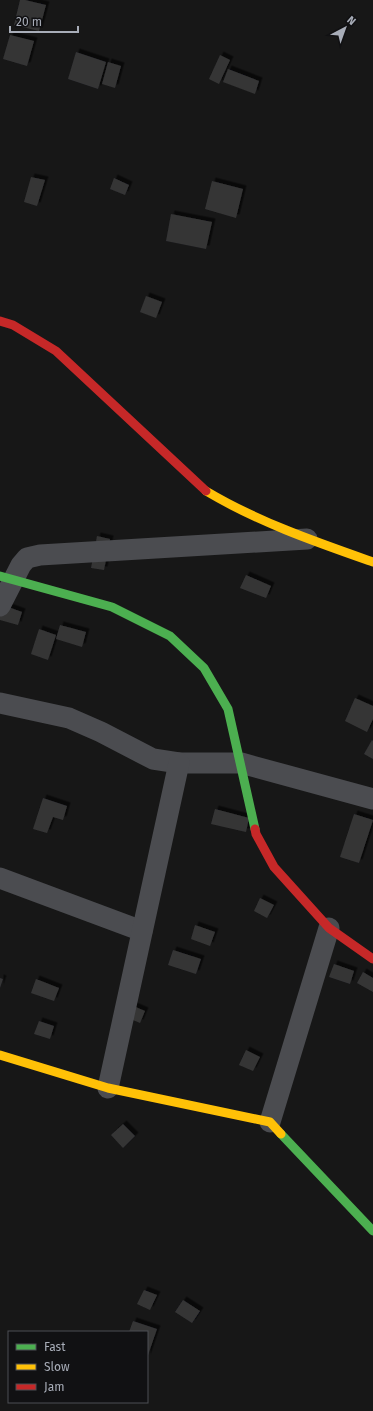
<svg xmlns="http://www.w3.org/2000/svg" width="373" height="1411" font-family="'Fira Sans',sans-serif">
<defs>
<filter id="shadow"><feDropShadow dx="3.5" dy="-3.5" stdDeviation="0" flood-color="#0009"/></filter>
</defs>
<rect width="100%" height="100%" fill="#171717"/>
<g fill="#353536" filter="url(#shadow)">
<polygon points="20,0 25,0 46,5 39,31 14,25"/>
<polygon points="10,35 34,41 27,66 3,59"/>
<polygon points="76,52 106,62 98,89 68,79"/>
<polygon points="220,55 230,60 219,84 209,79"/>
<polygon points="108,62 121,66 115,88 102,84"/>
<polygon points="228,69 259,81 255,94 223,82"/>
<polygon points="31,177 45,180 37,206 24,202"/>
<polygon points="114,178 129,185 125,195 110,189"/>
<polygon points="212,181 243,189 236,218 205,209"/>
<polygon points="171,214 212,222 206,249 166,241"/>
<polygon points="146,296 162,302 156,318 140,312"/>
<polygon points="97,536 110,539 104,570 91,568"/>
<polygon points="246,575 271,586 266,598 240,588"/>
<polygon points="0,604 22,612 18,625 0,620"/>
<polygon points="60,625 86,632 82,647 56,639"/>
<polygon points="39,629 56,635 48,660 31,654"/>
<polygon points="355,698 373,706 373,719 367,732 345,721"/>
<polygon points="372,740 373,741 373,759 364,754"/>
<polygon points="43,798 67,806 63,820 53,817 47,833 33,829"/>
<polygon points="215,809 249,818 246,832 211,824"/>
<polygon points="354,814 373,820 359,863 340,857"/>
<polygon points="260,898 274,905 267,918 254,911"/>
<polygon points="195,925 215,932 210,946 191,939"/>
<polygon points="173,950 201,959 196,974 168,965"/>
<polygon points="334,964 354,971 350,984 329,977"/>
<polygon points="363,972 373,978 373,992 357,983"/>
<polygon points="0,978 3,979 0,988"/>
<polygon points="36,979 59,988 54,1001 31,993"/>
<polygon points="131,1005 145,1011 140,1023 126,1017"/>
<polygon points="39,1021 54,1026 50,1039 34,1034"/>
<polygon points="246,1050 260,1057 253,1071 239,1065"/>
<polygon points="123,1124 135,1136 123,1148 111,1135"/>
<polygon points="144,1290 157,1295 150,1310 137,1304"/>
<polygon points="183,1300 200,1311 192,1323 175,1312"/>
<polygon points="133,1321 157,1329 147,1358 147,1332 129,1332"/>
</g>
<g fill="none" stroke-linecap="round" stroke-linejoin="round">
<g stroke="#4b4c50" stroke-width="21">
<polyline points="0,606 21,565 27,558 40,555 307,539"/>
<polyline points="0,703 69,718 101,732 153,759 179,763 241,763 373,799"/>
<polyline points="0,878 142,931"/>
<polyline points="108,1088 179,763"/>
<polyline points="270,1122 329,928"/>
</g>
<g stroke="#4caf50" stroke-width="9">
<polyline points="0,576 112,607 170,636 204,668 228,709 255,829"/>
<polyline points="281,1134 373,1231"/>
</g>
<g stroke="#ffc107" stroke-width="9">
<path d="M 206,491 C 258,522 316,542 373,562"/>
<polyline points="0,1055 108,1088 270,1122 281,1134"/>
</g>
<g stroke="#c62828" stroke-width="9">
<polyline points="0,321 13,325 56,351 206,491"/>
<polyline points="255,829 256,834 274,867 329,928 373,959"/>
</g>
</g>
<rect x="8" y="1331" width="140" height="72" fill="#111113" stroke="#4d4f55"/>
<rect x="16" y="1344" width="20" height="6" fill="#4caf50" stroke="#4d4f55"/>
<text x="44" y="1351" font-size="12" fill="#a8adb8">Fast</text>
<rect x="16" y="1364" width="20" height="6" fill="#ffc107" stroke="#4d4f55"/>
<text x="44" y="1371" font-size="12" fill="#a8adb8">Slow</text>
<rect x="16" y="1384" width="20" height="6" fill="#c62828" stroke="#4d4f55"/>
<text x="44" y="1391" font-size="12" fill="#a8adb8">Jam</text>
<g transform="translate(345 28) rotate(41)" stroke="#111113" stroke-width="3" paint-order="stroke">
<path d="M0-3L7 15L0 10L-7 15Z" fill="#a8adb8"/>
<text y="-6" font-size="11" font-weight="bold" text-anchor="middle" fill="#a8adb8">N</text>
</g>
<path d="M10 26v6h68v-6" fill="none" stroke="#a8adb8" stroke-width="2"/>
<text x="16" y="26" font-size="12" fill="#a8adb8" stroke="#111113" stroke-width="3" paint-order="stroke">20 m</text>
</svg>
